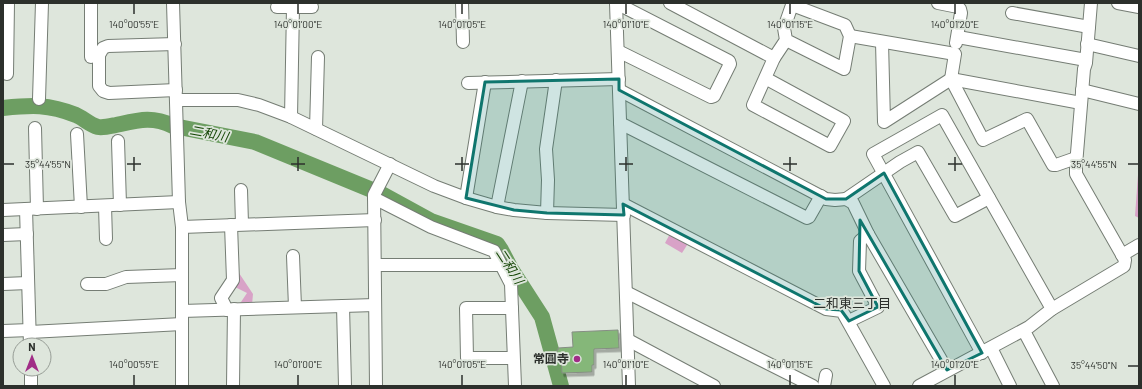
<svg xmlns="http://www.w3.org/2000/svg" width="1142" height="389" font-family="Barlow,'Noto Sans JP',sans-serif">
<defs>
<filter id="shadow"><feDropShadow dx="2" dy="3.5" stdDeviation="0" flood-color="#0004"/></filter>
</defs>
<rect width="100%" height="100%" fill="#dee6dc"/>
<g fill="#d8a2c7">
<polygon points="1139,161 1139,218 1135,216"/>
<polygon points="671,232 689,242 682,253 665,243"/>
<polygon points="236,273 239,273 253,294 252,305 239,305 247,293 235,287"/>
</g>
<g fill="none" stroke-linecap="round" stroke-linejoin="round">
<g stroke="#6d9e62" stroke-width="16">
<path d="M 3,108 C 32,105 48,104 76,115 C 83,118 90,125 98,127 C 103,128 111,126 116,125 C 139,120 152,116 173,126"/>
<polyline points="179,127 255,142 372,190"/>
<polyline points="378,192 431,221 497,244 501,250 511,269 542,317 561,386"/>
</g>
</g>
<polygon fill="#85b779" stroke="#858d83" filter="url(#shadow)" points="618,330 619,348 594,349 594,365 592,365 592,372 562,373 561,358 557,358 557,350 558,350 558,348 573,347 572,332"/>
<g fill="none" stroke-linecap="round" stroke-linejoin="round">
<g stroke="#757d74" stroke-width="14">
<g id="minor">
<polyline points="173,3 179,202 182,227 182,386"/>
<polyline points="462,3 463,42"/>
<polyline points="616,3 629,386"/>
<polyline points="616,3 729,61 730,64 714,96 711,97 618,51"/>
<polyline points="670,3 774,58 753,105 830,146 844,121 765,78"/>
<polyline points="938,3 958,7 960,9 961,13 956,43"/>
<polyline points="1118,3 1139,7"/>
<polyline points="277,7 312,7"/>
<polyline points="1012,13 1089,27"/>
<polyline points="850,36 955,54 951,79 983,140 1027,119 1053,165 1056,165 1076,158"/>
<polyline points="958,37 1086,60"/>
<polyline points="882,42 884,122 951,79 1081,103"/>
<polyline points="175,44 108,46 103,48 99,55 99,86 103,91 109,93 176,90"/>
<polyline points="1087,44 1139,56"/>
<polyline points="91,57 91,3"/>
<polyline points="774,58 786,40 784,28 792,5 845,25 850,36 844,69 786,40"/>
<polyline points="7,74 8,3"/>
<polyline points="468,83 619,79"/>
<polyline points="619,90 826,199 835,200 846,199 853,203 868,234 947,370"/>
<polyline points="1082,90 1139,104"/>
<polyline points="39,99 42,3"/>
<polyline points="176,100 238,100 259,105 291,117 434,186 466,198 497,207 514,210 547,213 624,215"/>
<polyline points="291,117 293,7"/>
<polyline points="620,123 807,218 809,217 821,196"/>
<polyline points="35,128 37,209"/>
<polyline points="316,129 318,57"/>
<polyline points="77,134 81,207"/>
<polyline points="118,141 120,205"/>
<polyline points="241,190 242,224"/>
<polyline points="374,198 431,227 494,251 511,284 515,386"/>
<polyline points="466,198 485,82"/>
<polyline points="846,199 900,162 918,152 955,216 989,198"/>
<polyline points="623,204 826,309 842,311 884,386"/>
<polyline points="105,206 106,239"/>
<polyline points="497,207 522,81"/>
<polyline points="26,209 30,345"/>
<polyline points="3,210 179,202"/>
<polyline points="547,213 548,180 546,149 556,80"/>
<polyline points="182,227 375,220"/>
<polyline points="3,235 27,234"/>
<polyline points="1122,255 1139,245"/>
<polyline points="293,256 295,307"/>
<polyline points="375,265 501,265"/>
<polyline points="3,284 28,283"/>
<polyline points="87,284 106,284 126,277 182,275"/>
<polyline points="626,292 813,386"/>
<polyline points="343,306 345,386"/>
<polyline points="512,308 466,308 467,358 513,358"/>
<polyline points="227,310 221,298 233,280 231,225"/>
<polyline points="182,311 375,305"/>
<polyline points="849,321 878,307 859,271 860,241 868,234"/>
<polyline points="3,331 30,330"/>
<polyline points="1024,331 1053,386"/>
<polyline points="30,332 182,324"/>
<polyline points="628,340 714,386"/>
<polyline points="991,348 1010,386"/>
<polyline points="982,353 873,154 942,115 1052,309"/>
<polyline points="31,369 31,386"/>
<polyline points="233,386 234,309"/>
<polyline points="376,386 374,195 390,164"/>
<polyline points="824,386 826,375"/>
<polyline points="919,386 1029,327 1052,309 1124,266 1125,260 1076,174 1076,165 1084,69 1086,63 1091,3"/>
</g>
</g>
<use href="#minor" stroke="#fff" stroke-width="12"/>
</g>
<path fill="#0f766e" fill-opacity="0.2" stroke="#0f766e" stroke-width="3" stroke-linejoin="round" d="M 619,79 L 619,90 L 826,199 L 846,199 L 884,173 L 982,353 L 947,370 L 860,220 L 859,271 L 878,307 L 849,321 L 841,310 L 826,309 L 623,204 L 624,215 L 547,213 L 514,210 L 466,198 L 485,82 Z"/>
<path fill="none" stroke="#2c302c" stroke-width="1.5" d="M 134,4 L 134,14M 298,4 L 298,14M 462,4 L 462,14M 626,4 L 626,14M 790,4 L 790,14M 955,4 L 955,14M 134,157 L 134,171M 298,157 L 298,171M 462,157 L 462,171M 626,157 L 626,171M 790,157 L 790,171M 955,157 L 955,171M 4,164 L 14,164M 127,164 L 141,164M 291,164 L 305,164M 455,164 L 469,164M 619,164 L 633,164M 783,164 L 797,164M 948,164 L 962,164M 1128,164 L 1138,164M 1128,366 L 1138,366M 134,375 L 134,385M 298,375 L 298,385M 462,375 L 462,385M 626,375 L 626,385M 790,375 L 790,385M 955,375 L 955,385"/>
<circle fill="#a12d87" stroke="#dee6dc" stroke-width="1.5" cx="577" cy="359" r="4"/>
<g text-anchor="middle" stroke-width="3.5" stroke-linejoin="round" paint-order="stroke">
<g font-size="12" font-weight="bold" fill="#2c302c" stroke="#dee6dc" text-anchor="end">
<text x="569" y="363">常圓寺</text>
</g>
<g font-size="13" font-style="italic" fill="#164707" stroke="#dee6dc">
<text transform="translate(209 133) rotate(11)" y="5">二和川</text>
<text transform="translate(510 266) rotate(57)" y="5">二和川</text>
</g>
<g font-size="13" fill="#2c302c" stroke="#dee6dc">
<text x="852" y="308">二和東三丁目</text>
</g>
</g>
<g font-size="10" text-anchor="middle" fill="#2c302c" stroke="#dee6dc" stroke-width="3.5" stroke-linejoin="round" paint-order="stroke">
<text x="134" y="28">140°00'55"E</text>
<text x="298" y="28">140°01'00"E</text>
<text x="462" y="28">140°01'05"E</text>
<text x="626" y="28">140°01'10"E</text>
<text x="790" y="28">140°01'15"E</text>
<text x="955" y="28">140°01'20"E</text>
<text x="48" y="168">35°44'55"N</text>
<text x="1094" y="168">35°44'55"N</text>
<text x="134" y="368">140°00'55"E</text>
<text x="298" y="368">140°01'00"E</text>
<text x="462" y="368">140°01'05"E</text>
<text x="626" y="368">140°01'10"E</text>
<text x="790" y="368">140°01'15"E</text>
<text x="955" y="368">140°01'20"E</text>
<text x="1094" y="369">35°44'50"N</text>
</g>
<rect width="1142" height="389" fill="none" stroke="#2c302c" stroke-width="8"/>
<g transform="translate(32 357)"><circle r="19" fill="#dee6dc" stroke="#979d96"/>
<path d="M0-3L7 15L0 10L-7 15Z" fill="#a12d87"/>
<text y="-6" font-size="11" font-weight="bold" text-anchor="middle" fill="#2c302c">N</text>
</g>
</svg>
